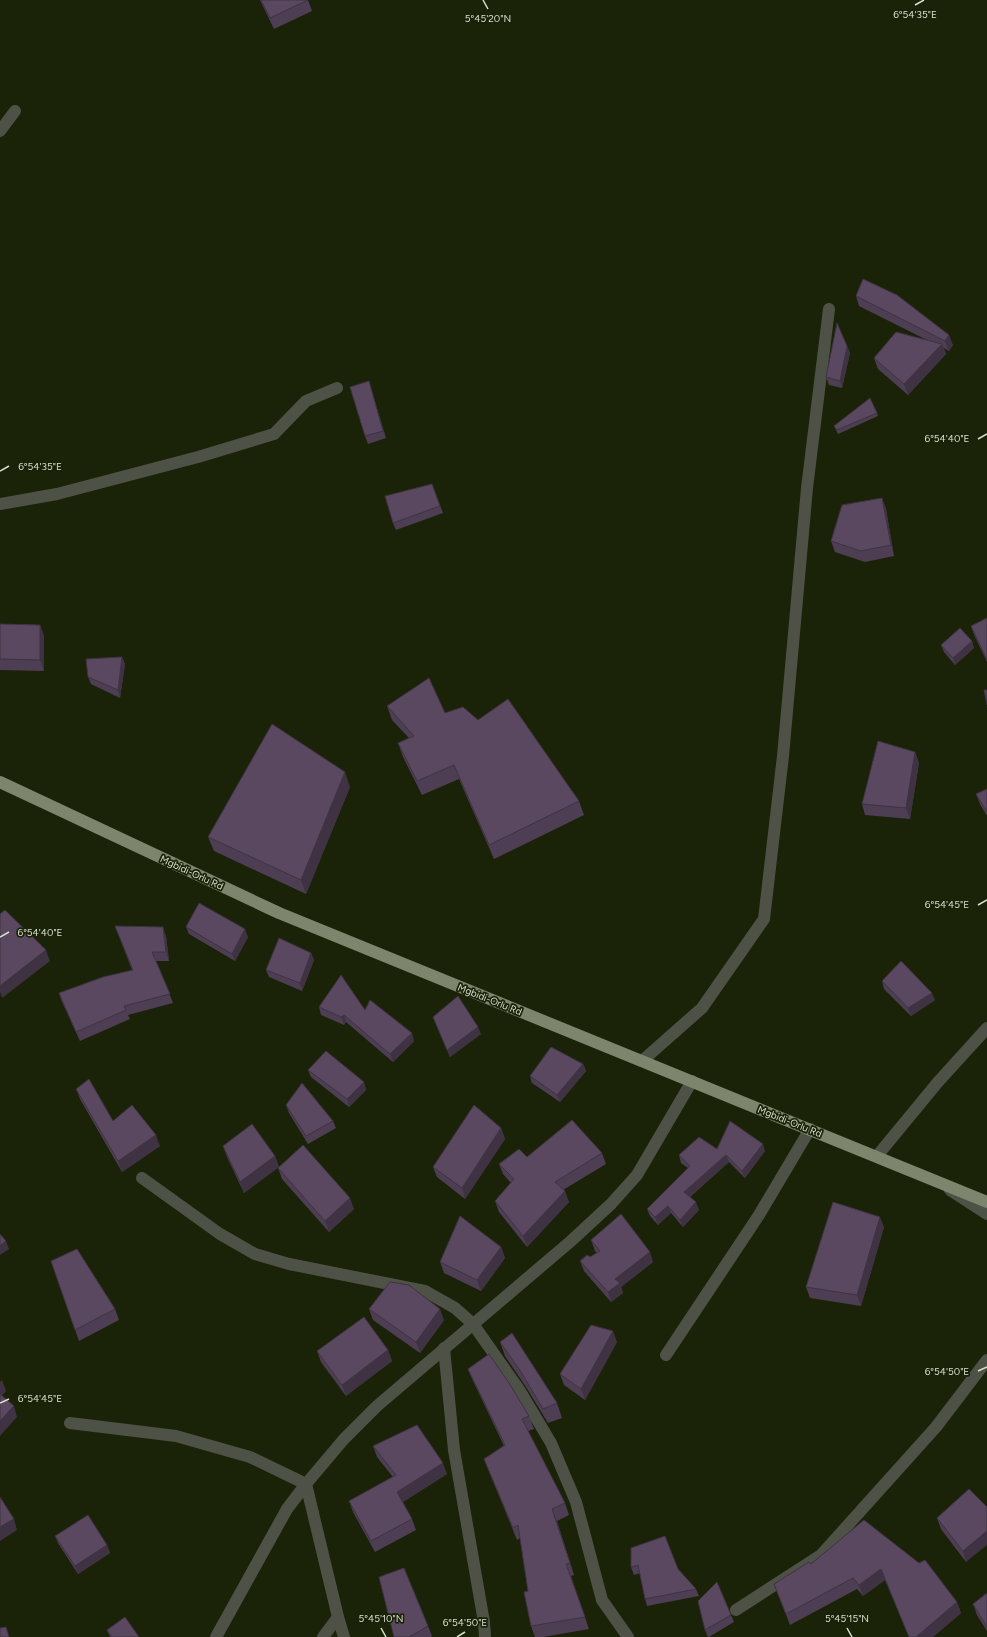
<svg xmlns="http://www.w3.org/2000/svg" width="987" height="1637" font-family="Figtree,sans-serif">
<rect width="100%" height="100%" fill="#1a2208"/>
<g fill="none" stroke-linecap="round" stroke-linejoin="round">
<g stroke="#4e5246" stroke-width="12">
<polyline points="0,131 15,111"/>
<polyline points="0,504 57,494 198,457 274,434 306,401 337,388"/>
<polyline points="642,1061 702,1008 764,919 783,756 807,488 829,309"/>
<polyline points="877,1156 938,1082 987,1028"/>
<polyline points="142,1178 220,1234 255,1254 289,1264 425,1291 455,1308 473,1324 520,1391 551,1443 576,1502 602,1600 628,1637"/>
<polyline points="950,1190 987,1214"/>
<polyline points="444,1348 454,1450 484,1622 485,1637"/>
<polyline points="666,1355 759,1215 810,1129"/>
<polyline points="70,1423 176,1436 250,1457 306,1484 338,1617 344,1637"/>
<polyline points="736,1610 821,1555 936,1427 987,1360"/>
<polyline points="216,1637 287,1509 306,1484 344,1439 377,1406 571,1241 611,1204 637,1175 692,1081"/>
<polyline points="323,1637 338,1617"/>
</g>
<polyline stroke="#7d866d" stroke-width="12" points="0,782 279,913 987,1202"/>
</g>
<g fill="#4d3e53">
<polygon points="260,0 308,0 312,11 274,29"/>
<polygon points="863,279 953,345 949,351 944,348 946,354 908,395 878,369 874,358 927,340 859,306 856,296"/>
<polygon points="847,346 850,353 842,388 829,385 826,377"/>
<polygon points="371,389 386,438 368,444 365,436"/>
<polygon points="877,413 878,416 838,434 834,426"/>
<polygon points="432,484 443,513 396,530 393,523"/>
<polygon points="882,498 886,509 894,556 865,562 835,552 831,541"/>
<polygon points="987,618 987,662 975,637 971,626"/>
<polygon points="0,624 40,625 44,636 44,671 0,670"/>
<polygon points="972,641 974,648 955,665 944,652 941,645"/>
<polygon points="122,657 125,664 120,698 91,684 88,677"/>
<polygon points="387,706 445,713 478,720 579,801 584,815 494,859 459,779 422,795 403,757 398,743 409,738 392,720"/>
<polygon points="915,752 919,763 910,819 865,815 862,804"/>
<polygon points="350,787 306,894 214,851 208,837"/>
<polygon points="987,789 987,816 980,804 976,794"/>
<polygon points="115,926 166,936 169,961 156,961 173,1003 128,1015 130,1019 80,1041 62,1002 59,993 132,970"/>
<polygon points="186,927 248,937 235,961 189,934"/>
<polygon points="311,953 314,960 302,991 269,977 266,970"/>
<polygon points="882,981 935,1000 911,1016 884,989"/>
<polygon points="319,1007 365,1010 414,1041 393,1062 346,1022 344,1025 321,1015"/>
<polygon points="433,1017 481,1034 450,1057"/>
<polygon points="583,1064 586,1071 560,1102 532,1083 530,1076"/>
<polygon points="308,1070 364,1082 366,1090 349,1107 311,1077"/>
<polygon points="76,1089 113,1121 160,1146 122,1172 80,1099"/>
<polygon points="286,1105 333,1121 336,1128 308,1144 289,1113"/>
<polygon points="501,1128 505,1139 465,1199 437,1177 433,1167"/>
<polygon points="223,1146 275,1156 279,1167 244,1193 227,1157"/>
<polygon points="717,1149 765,1151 745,1178 729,1162 690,1197 699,1210 683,1227 671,1213 658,1225 650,1216 647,1209 688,1168 681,1163 679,1155"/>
<polygon points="602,1153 606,1164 563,1190 569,1202 527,1247 499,1212 495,1201 511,1183 503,1174 499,1164 527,1157"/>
<polygon points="278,1168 354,1209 329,1232 282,1179"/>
<polygon points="884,1227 861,1306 810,1298 806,1287"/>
<polygon points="591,1240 653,1262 621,1287 623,1293 611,1302 584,1271 580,1261 590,1257 597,1253 595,1251"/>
<polygon points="501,1247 505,1258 481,1291 444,1273 440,1262"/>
<polygon points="51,1261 115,1309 119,1320 79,1341"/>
<polygon points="369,1309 444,1320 420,1353 373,1320"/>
<polygon points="500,1342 557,1403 562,1418 548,1423 526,1387 505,1356"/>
<polygon points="617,1342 585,1400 564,1385 560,1374"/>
<polygon points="388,1350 392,1361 346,1396 321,1362 317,1351"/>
<polygon points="468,1369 529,1416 534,1429 528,1431 565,1503 569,1515 557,1521 574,1575 571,1576 589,1629 543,1637 535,1637 531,1626 528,1591 520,1538 517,1540 484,1459 504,1446 473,1381"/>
<polygon points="373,1446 447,1474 403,1502 412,1519 416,1530 375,1552 353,1512 349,1501 393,1477 377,1457"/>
<polygon points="969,1489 966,1562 941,1529 937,1518"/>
<polygon points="864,1520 957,1602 961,1613 933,1637 909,1637 885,1580 863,1596 857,1589 790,1625 774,1584 811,1564"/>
<polygon points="55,1536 107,1545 110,1553 78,1574 58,1543"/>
<polygon points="631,1548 678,1569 696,1589 699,1596 647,1606 645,1599 640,1573 634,1575 631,1567"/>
<polygon points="987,1593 987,1631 977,1615 973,1604"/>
<polygon points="731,1615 734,1622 709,1637 708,1637 705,1630"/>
<polygon points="428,1626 432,1636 431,1637 394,1637"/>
<polygon points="107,1630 139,1637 110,1637"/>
</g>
<g fill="#3f3243">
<polygon points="949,335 953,345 949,351 945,341"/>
<polygon points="942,344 946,354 908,395 904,384"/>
<polygon points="847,346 850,353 842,388 840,381"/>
<polygon points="369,381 371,389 386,438 383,431"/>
<polygon points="882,498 886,509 894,556 891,545"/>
<polygon points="40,625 44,636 44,671 40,660"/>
<polygon points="972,641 974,648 955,665 953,658"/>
<polygon points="122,657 125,664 120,698 118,690"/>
<polygon points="915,752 919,763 910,819 906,808"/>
<polygon points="345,772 350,787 306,894 301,880"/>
<polygon points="163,927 166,936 169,961 166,952"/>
<polygon points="245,929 248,937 235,961 232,954"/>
<polygon points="46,950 50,961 2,998 0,992 0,986"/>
<polygon points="311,953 314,960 302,991 300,983"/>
<polygon points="932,993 935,1000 911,1016 908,1008"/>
<polygon points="344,1015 346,1022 344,1025 341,1017"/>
<polygon points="478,1027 481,1034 450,1057 447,1050"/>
<polygon points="412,1033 414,1041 393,1062 390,1054"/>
<polygon points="583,1064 586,1071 560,1102 557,1095"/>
<polygon points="364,1082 366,1090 349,1107 347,1099"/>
<polygon points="501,1128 505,1139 465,1199 462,1188"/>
<polygon points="156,1135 160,1146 122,1172 118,1161"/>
<polygon points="763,1144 765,1151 745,1178 742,1171"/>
<polygon points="726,1155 729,1162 687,1199 684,1192"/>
<polygon points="275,1156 279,1167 244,1193 240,1182"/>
<polygon points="565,1191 569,1202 527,1247 523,1236"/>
<polygon points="350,1198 354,1209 329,1232 325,1221"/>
<polygon points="696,1202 699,1210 683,1227 680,1220"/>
<polygon points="668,1206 671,1213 658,1225 655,1217"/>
<polygon points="880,1217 884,1227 861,1306 857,1295"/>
<polygon points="6,1241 9,1249 0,1255 0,1246"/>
<polygon points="501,1247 505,1258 481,1291 477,1280"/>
<polygon points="650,1252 653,1262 621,1287 623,1293 611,1302 608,1292 615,1279"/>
<polygon points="440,1309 444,1320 420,1353 416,1342"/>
<polygon points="613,1331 617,1342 585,1400 581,1389"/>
<polygon points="388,1350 392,1361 346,1396 342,1385"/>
<polygon points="2,1380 6,1391 0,1398 0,1382"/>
<polygon points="14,1406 17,1417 0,1436 0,1421"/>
<polygon points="443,1463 447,1474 401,1503 397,1492"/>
<polygon points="552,1509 557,1521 574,1575"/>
<polygon points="14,1519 17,1530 0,1541 0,1527"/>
<polygon points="987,1531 987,1545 966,1562 963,1551"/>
<polygon points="107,1545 110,1553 78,1574 75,1566"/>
<polygon points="881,1569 885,1580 863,1596 859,1585"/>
<polygon points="957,1602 961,1613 933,1637 916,1637"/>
</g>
<g fill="#5a4860" stroke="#3f3243">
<polygon points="261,0 308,0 270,18"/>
<polygon points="863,279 897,295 949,335 945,341 856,296"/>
<polygon points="837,323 847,346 840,381 826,377"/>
<polygon points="896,332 942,344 904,384 874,358"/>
<polygon points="369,381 383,431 365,436 350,387"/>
<polygon points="870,398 877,413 837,430 834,426"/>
<polygon points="432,484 440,506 393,523 385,496"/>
<polygon points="882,498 891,545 861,551 831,541 842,505"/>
<polygon points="987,618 987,660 971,626"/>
<polygon points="0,624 40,625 40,660 0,659"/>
<polygon points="960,628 972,641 953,658 941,645"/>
<polygon points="122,657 118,690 88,677 86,659"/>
<polygon points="429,678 445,713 463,707 478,720 508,699 579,801 489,845 454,765 417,781 398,743 414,736 387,706"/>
<polygon points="984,690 987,690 987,705"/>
<polygon points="272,724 345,772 301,880 208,837"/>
<polygon points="878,741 915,752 906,808 862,804"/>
<polygon points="987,789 987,812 976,794"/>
<polygon points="199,903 245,929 232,954 186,927"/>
<polygon points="5,910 46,950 0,986 0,914"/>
<polygon points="115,926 163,927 166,952 152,952 170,994 124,1006 126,1010 76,1032 59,993 103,977 133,970"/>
<polygon points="279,938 311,953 300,983 266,970"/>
<polygon points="901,961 932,993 908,1008 882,981"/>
<polygon points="341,975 365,1010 370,1000 412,1033 390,1054 344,1015 341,1017 319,1007"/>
<polygon points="458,996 478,1027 447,1050 433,1017"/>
<polygon points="551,1047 583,1064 557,1095 530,1076"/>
<polygon points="326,1051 364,1082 347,1099 308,1070"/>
<polygon points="89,1079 113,1121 132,1105 156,1135 118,1161 76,1089"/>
<polygon points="302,1083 333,1121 306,1136 286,1105"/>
<polygon points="474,1105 501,1128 462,1188 433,1167"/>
<polygon points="572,1120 602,1153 555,1182 565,1191 523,1236 495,1201 514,1179 499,1164 519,1149 527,1157"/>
<polygon points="730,1121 763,1144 742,1171 726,1155 684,1192 696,1202 680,1220 668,1206 655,1217 647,1209 690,1166 679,1155 699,1137 717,1149"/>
<polygon points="252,1124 275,1156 240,1182 223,1146"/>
<polygon points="303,1145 350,1198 325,1221 278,1168"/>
<polygon points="833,1202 880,1217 857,1295 806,1287"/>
<polygon points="621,1214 650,1252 615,1279 620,1283 608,1292 580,1261 587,1255 590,1257 600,1251 591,1240"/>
<polygon points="460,1216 501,1247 477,1280 440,1262"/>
<polygon points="0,1234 6,1241 0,1246"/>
<polygon points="77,1249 115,1309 75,1330 51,1261"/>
<polygon points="390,1282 409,1285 440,1309 416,1342 369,1309"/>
<polygon points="364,1317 388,1350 342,1385 317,1351"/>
<polygon points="591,1325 613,1331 581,1389 560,1374"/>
<polygon points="512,1333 557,1403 543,1409 521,1372 500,1342"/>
<polygon points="489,1354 509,1383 529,1416 522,1419 565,1503 552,1509 570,1563 566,1564 585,1617 531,1626 524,1592 528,1591 518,1525 513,1528 484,1459 505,1445 468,1369"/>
<polygon points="0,1394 14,1406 0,1421"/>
<polygon points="417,1425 443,1463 397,1492 412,1519 371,1541 349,1501 396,1475 373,1446"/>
<polygon points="969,1489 987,1507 987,1531 963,1551 937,1518"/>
<polygon points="0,1497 14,1519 0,1527"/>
<polygon points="88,1515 107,1545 75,1566 55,1536"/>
<polygon points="864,1520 919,1563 925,1560 957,1602 916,1637 909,1637 881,1569 859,1585 853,1578 786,1614 774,1584 809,1562 811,1564"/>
<polygon points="665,1536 678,1569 696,1589 645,1599 638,1565 631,1567 631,1548"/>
<polygon points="404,1568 428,1626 409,1637 394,1637 379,1577"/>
<polygon points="717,1582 731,1615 705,1630 698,1601"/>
<polygon points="987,1593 987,1627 973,1604"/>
<polygon points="125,1617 139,1637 112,1637 107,1630"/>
<polygon points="6,1627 9,1637 0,1637 0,1628"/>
</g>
<path fill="none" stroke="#d9dfd0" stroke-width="1.5" d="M 483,0 L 488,9M 915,5 L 924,0M 978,439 L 987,434M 0,471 L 9,466M 978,905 L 987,900M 0,937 L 9,932M 978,1371 L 987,1367M 0,1403 L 9,1399M 381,1628 L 386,1637M 847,1628 L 852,1637M 457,1637 L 465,1632"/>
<g text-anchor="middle" stroke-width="3.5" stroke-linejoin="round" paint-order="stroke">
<g font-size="10" fill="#d9dfd0" stroke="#1a2208">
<text transform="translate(192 872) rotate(25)" y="4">Mgbidi-Orlu Rd</text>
<text transform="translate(490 999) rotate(22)" y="4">Mgbidi-Orlu Rd</text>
<text transform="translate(790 1121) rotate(22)" y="4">Mgbidi-Orlu Rd</text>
</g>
</g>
<g font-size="10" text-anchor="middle" fill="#d9dfd0" stroke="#1a2208" stroke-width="3.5" stroke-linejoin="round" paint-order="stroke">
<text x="915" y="18">6°54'35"E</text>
<text x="488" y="22">5°45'20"N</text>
<text x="947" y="442">6°54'40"E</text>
<text x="40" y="470">6°54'35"E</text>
<text x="947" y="908">6°54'45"E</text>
<text x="40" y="936">6°54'40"E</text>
<text x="947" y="1375">6°54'50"E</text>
<text x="40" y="1402">6°54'45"E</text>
<text x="381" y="1622">5°45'10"N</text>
<text x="847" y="1622">5°45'15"N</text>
<text x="465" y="1626">6°54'50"E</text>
</g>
</svg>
